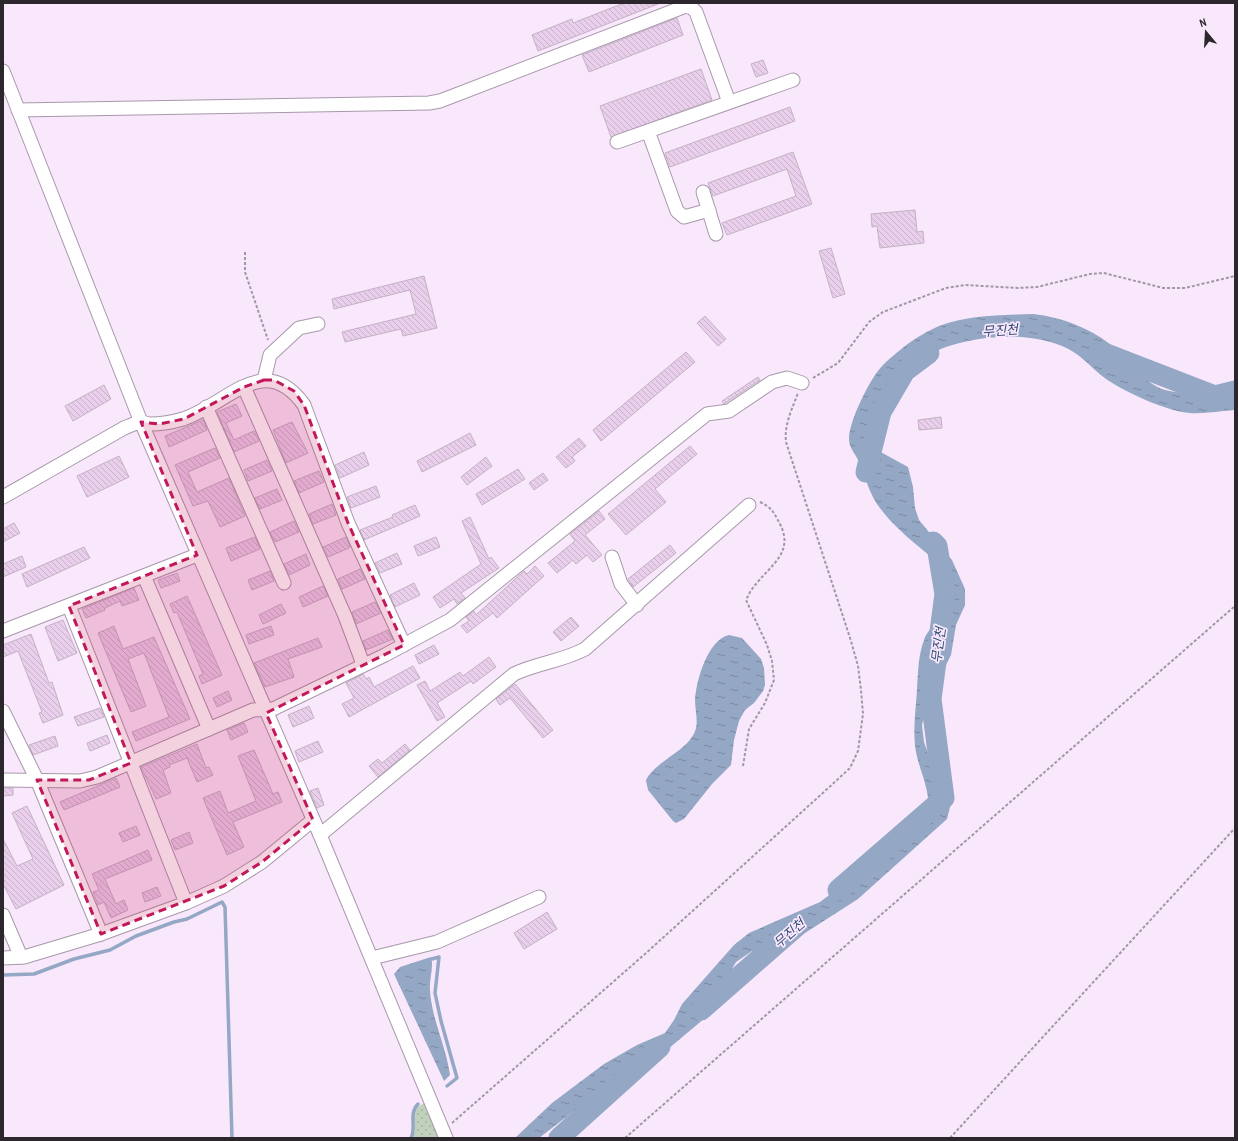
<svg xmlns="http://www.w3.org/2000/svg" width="1238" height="1141" font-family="'Archivo Narrow','Noto Sans KR',sans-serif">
<defs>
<pattern id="green-dots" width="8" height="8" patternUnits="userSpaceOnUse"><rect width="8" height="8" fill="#c0d1bb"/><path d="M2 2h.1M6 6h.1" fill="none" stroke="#a5b3a1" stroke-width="1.8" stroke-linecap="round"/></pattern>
<pattern id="water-ripples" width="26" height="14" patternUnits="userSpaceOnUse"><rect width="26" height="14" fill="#94a7c4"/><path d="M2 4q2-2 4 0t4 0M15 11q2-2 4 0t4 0" fill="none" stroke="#7988a0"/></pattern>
<pattern id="building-back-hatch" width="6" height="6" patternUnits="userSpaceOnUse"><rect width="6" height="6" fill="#e9cfeb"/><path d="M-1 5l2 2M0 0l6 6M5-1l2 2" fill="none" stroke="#c8b2ca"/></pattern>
</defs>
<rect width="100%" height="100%" fill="#f9e8fc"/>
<path fill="url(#green-dots)" d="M 426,1102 L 439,1138 L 413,1138 C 420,1122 405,1112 426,1102 Z"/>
<g fill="url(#water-ripples)">
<path d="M 1033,314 C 1062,317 1093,329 1116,349 C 1130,362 1145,384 1165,390 C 1187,396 1213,393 1235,390 L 1235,410 C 1220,411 1204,414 1190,413 C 1168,412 1123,391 1106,379 C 1091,368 1080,353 1062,346 C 1027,332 981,335 946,347 C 932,352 919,361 907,370 C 897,376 886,383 880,394 C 873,405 873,428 871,441 L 877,450 L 908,467 L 913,487 L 915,508 L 919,520 L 952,560 L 965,589 L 965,605 L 956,625 L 951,655 L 927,703 L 922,725 L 924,742 L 934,770 L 946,791 L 950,807 L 947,819 L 858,899 L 805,933 L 752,951 L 736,962 L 726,979 L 721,997 L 711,1013 L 662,1054 L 633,1070 L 608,1085 L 539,1138 L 515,1138 L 552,1103 L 604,1064 L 637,1045 L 665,1033 L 674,1020 L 682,1004 L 734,945 L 749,933 L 820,902 L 923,824 C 938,799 917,770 915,745 C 913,727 916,708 917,690 C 918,674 918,656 924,640 C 931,621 958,610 951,587 C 944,562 919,549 902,532 C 893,524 884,514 877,504 C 868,490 865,475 858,460 C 855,453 849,448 849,439 C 849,421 870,378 883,365 C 901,348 924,330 948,323 C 975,315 1004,315 1033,314 Z"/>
<path d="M 729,635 L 742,638 L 761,659 L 764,668 L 765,685 L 763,691 L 754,703 L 745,710 L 739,721 L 734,740 L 731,765 L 712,784 L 684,819 L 676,823 L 673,821 L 648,790 L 646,780 C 656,760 691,750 696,728 C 698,720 695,709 695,700 C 696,682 707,640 729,635 Z"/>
<path d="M 431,957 C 434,967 429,980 430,991 C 432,1020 446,1046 450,1075 L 444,1081 L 394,974 L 400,967 Z"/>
</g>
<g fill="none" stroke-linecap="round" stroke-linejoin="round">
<g stroke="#94a7c4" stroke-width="3.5">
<polyline points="432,959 439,957 435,993 441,1021 457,1078 447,1086"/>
<polyline points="3,975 34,974 74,959 110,950 136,936 174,922 187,919 222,902 225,907 232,1138"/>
<path d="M 411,1138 C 417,1127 408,1114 418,1104"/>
</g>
<g stroke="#94a7c4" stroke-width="21">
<polyline points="1104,353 1215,396 1235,391"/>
<polyline points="866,472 881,412 905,371 929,353"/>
<polyline points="838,890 944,798 931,699 945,594 937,546 933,542"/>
<polyline points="701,1010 798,925"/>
<polyline points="559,1138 660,1047"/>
</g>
</g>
<g fill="url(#building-back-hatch)" stroke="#c3b1c4">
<polygon points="624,3 658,4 538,51 532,35 572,19 573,23"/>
<polygon points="677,18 683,35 589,72 582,55"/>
<polygon points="763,60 768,73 756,77 751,64"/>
<polygon points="701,69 712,100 611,137 600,106"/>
<polygon points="790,107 795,121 670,167 665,153"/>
<polygon points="793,152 812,204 727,235 722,223 796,196 787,169 713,196 708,183"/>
<polygon points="915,210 917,232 923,231 924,243 880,248 877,226 872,227 871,214"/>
<polygon points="831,248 845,294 833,298 819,251"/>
<polygon points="424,276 437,328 403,336 401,329 345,342 342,332 416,314 410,290 334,309 332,299"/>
<polygon points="705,316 726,339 718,346 697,323"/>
<polygon points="686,352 695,362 601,441 593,430"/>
<polygon points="758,377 760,380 724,404 722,401"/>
<polygon points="104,385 111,399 73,421 65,406"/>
<polygon points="236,404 242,416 226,423 234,440 254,431 259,441 234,452 217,412"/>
<polygon points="941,417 942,428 919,430 918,420"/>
<polygon points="203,420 207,430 169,447 165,436"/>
<polygon points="292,422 308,453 286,463 273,430"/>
<polygon points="470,433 476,445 422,472 417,461"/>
<polygon points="579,438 586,446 572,457 575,461 566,468 556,457"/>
<polygon points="690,446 697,454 655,489 666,502 626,535 608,514"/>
<polygon points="215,448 220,458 188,472 197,492 229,478 245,516 220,527 208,501 193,506 175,465"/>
<polygon points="364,452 369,465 340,478 335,465"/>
<polygon points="119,456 129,477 87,497 77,476"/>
<polygon points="486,457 492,466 467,485 461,477"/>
<polygon points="267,460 272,471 248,481 244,470"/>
<polygon points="518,469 525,479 482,505 476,494"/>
<polygon points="319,471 324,482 299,493 294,481"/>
<polygon points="543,473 548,480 534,490 529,483"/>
<polygon points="376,486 380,497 351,508 347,497"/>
<polygon points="277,489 282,500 260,509 255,498"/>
<polygon points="332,504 336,515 313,524 309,514"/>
<polygon points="415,505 420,516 364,540 360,530 393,517 392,515"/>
<polygon points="599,511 605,519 585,535 602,555 593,562 587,555 576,564 573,560 557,573 548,563 575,541 570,534"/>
<polygon points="470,517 489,559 491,557 499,568 461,593 465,598 457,604 454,599 440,608 433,597 481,564 462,521"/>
<polygon points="294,521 299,532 275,542 270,532"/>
<polygon points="14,523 20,533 3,542 3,529"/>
<polygon points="255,537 260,549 231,561 226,548"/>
<polygon points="346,537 350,546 349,548 328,557 323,547"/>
<polygon points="436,537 440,547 418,556 414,546"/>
<polygon points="670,545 676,553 633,587 628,579"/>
<polygon points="84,547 90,558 27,587 22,574"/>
<polygon points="397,553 402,564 380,573 375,563"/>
<polygon points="306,554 310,565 289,575 284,564"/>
<polygon points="22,556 26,567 3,577 3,564"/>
<polygon points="535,566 544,576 497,618 493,613 467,633 461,626 469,621 466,617 474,611 476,615 524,571 527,574"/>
<polygon points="360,569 365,579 342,589 338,579"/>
<polygon points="270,571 274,581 252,590 248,580"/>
<polygon points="177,573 180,581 161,588 158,580"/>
<polygon points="414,583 420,595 395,607 390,595"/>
<polygon points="323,586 328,596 303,607 299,597"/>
<polygon points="134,588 139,600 122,606 120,601 105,608 105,610 86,618 82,609"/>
<polygon points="187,596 222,675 202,684 199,676 203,674 177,612 174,613 170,604"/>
<polygon points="375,602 381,613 356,624 352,612"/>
<polygon points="281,604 286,613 263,624 259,615"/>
<polygon points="571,617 579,626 561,641 553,632"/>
<polygon points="63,620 77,653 58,661 45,627"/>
<polygon points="114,626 123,649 154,637 190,719 136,741 132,732 169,717 144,653 128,659 146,706 131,712 98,633"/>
<polygon points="271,626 274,635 249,644 246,635"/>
<polygon points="388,630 393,639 366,650 363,641"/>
<polygon points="31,634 49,683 52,682 63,715 43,723 39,713 42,712 18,651 3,657 3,645"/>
<polygon points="318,638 322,647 288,659 294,677 265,687 254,663"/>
<polygon points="434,645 439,654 419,664 415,655"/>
<polygon points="489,657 496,667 473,684 471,681 437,703 445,717 437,721 417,685 425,681 430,691 460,672 463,676"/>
<polygon points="413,666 420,678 349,717 342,704 354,698 346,683 363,674 366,679 369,677 374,687"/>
<polygon points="515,684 553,730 543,738 510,698 500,705 496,699"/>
<polygon points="228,691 232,700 217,707 213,698"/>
<polygon points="309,706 314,718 293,727 288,715"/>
<polygon points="100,708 104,717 78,726 74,717"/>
<polygon points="244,723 248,732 231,740 227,730"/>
<polygon points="107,735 110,743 90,751 87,743"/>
<polygon points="55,736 58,746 33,755 29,745"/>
<polygon points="318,741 323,752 299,762 295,751"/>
<polygon points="197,744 206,768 209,767 213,775 197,782 187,758 169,765 170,767 163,770 171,793 156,799 141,767"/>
<polygon points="405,744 410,750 378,777 369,766 378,759 382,763"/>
<polygon points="254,750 273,794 278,792 282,802 233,822 244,847 227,855 203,798 220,791 228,813 256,801 238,756"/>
<polygon points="116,778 120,787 64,810 60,802"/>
<polygon points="3,788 13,788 13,795 3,796"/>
<polygon points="318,788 324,805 317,808 310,791"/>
<polygon points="27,806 64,885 16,909 3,884 3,839 17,866 33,859 12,813"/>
<polygon points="136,826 140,835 123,842 119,833"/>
<polygon points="189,832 193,843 175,850 171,840"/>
<polygon points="148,850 152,860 105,879 116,904 124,900 128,910 111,918 104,902 98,905 93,892 99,890 92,874"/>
<polygon points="157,887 161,896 145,902 142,893"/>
<polygon points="547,912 557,929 524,949 514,933"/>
</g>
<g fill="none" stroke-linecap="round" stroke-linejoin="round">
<g stroke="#a798aa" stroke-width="15">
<g id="minor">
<polyline points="3,71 141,422 320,835 446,1138"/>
<polyline points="18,110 429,103 440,101 686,6 692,8 696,12 729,102"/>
<polyline points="648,131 677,211 684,217 709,210"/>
<polyline points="617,142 793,80"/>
<polyline points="703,192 716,234"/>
<polyline points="264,380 270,355 299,328 318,324"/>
<polyline points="244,387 345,616 363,664"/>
<polyline points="206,407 284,583"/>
<path d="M 3,497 L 124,428 C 129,426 135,423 141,422 C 144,422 147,424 150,424 C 161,424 173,422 183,419 C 228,404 264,350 304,405 L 348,523 L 404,645"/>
<polyline points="612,557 621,584 637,605"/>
<polyline points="144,576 209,729"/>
<polyline points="69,606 186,903"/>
<polyline points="3,631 197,555"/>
<polyline points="3,711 37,780 101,934"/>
<polyline points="3,780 80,781 97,777 253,710 273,709 385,655 450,620 707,414 729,411 772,382 787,378 802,383"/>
<path d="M 320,835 L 514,674 C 537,663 563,661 585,649 L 749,505"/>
<polyline points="3,915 21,957"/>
<polyline points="3,958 24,957 101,934 186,903 224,886 262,862 313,820"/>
<polyline points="372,958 437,942 539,897"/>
</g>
</g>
<g stroke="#a296a5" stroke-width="2" stroke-dasharray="3 2" stroke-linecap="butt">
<polyline points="245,252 245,272 268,340"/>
<polyline points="813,378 838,363 869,322 883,312 946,288 965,285 1018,288 1037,287 1090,274 1104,273 1163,288 1185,288 1235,276"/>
<path d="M 743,766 L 749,729 L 765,703 L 774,680 L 772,661 L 767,645 L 746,600 C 749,594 752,588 756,584 C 772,564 794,552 780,524 C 773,511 772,508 760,502"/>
<path d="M 452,1123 L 645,954 L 825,791 L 850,768 L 858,751 L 863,714 L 861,690 L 858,666 L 851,641 L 786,442 C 784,425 792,409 798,393"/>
<polyline points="625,1138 1235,606"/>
<polyline points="950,1138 1235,828"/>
</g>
<use href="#minor" stroke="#fff" stroke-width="13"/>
</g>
<path fill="#c2185b" fill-opacity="0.2" stroke="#c2185b" stroke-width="3" stroke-dasharray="8 5" stroke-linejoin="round" d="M 264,380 L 274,380 L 294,391 L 304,405 L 348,523 L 404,645 L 266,713 L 313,820 L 262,862 L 224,886 L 101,934 L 37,780 L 89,780 L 131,763 L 69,606 L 197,555 L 141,422 L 159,424 L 184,419 L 244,387 Z"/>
<g text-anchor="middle" stroke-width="3.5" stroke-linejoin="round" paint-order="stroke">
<g font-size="13" font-style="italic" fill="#2f4a73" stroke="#f9e8fc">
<text transform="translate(1000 330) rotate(-4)" y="5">무진천</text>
<text transform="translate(938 645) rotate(-82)" y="5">무진천</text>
<text transform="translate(789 933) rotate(-41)" y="5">무진천</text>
</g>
</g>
<rect width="1238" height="1141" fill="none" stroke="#2c262d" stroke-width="8"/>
<g transform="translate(1206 32) rotate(342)" stroke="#f9e8fc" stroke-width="3" paint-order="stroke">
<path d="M0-3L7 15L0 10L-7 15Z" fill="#2c262d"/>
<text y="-6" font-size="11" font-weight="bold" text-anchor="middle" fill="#2c262d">N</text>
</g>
</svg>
